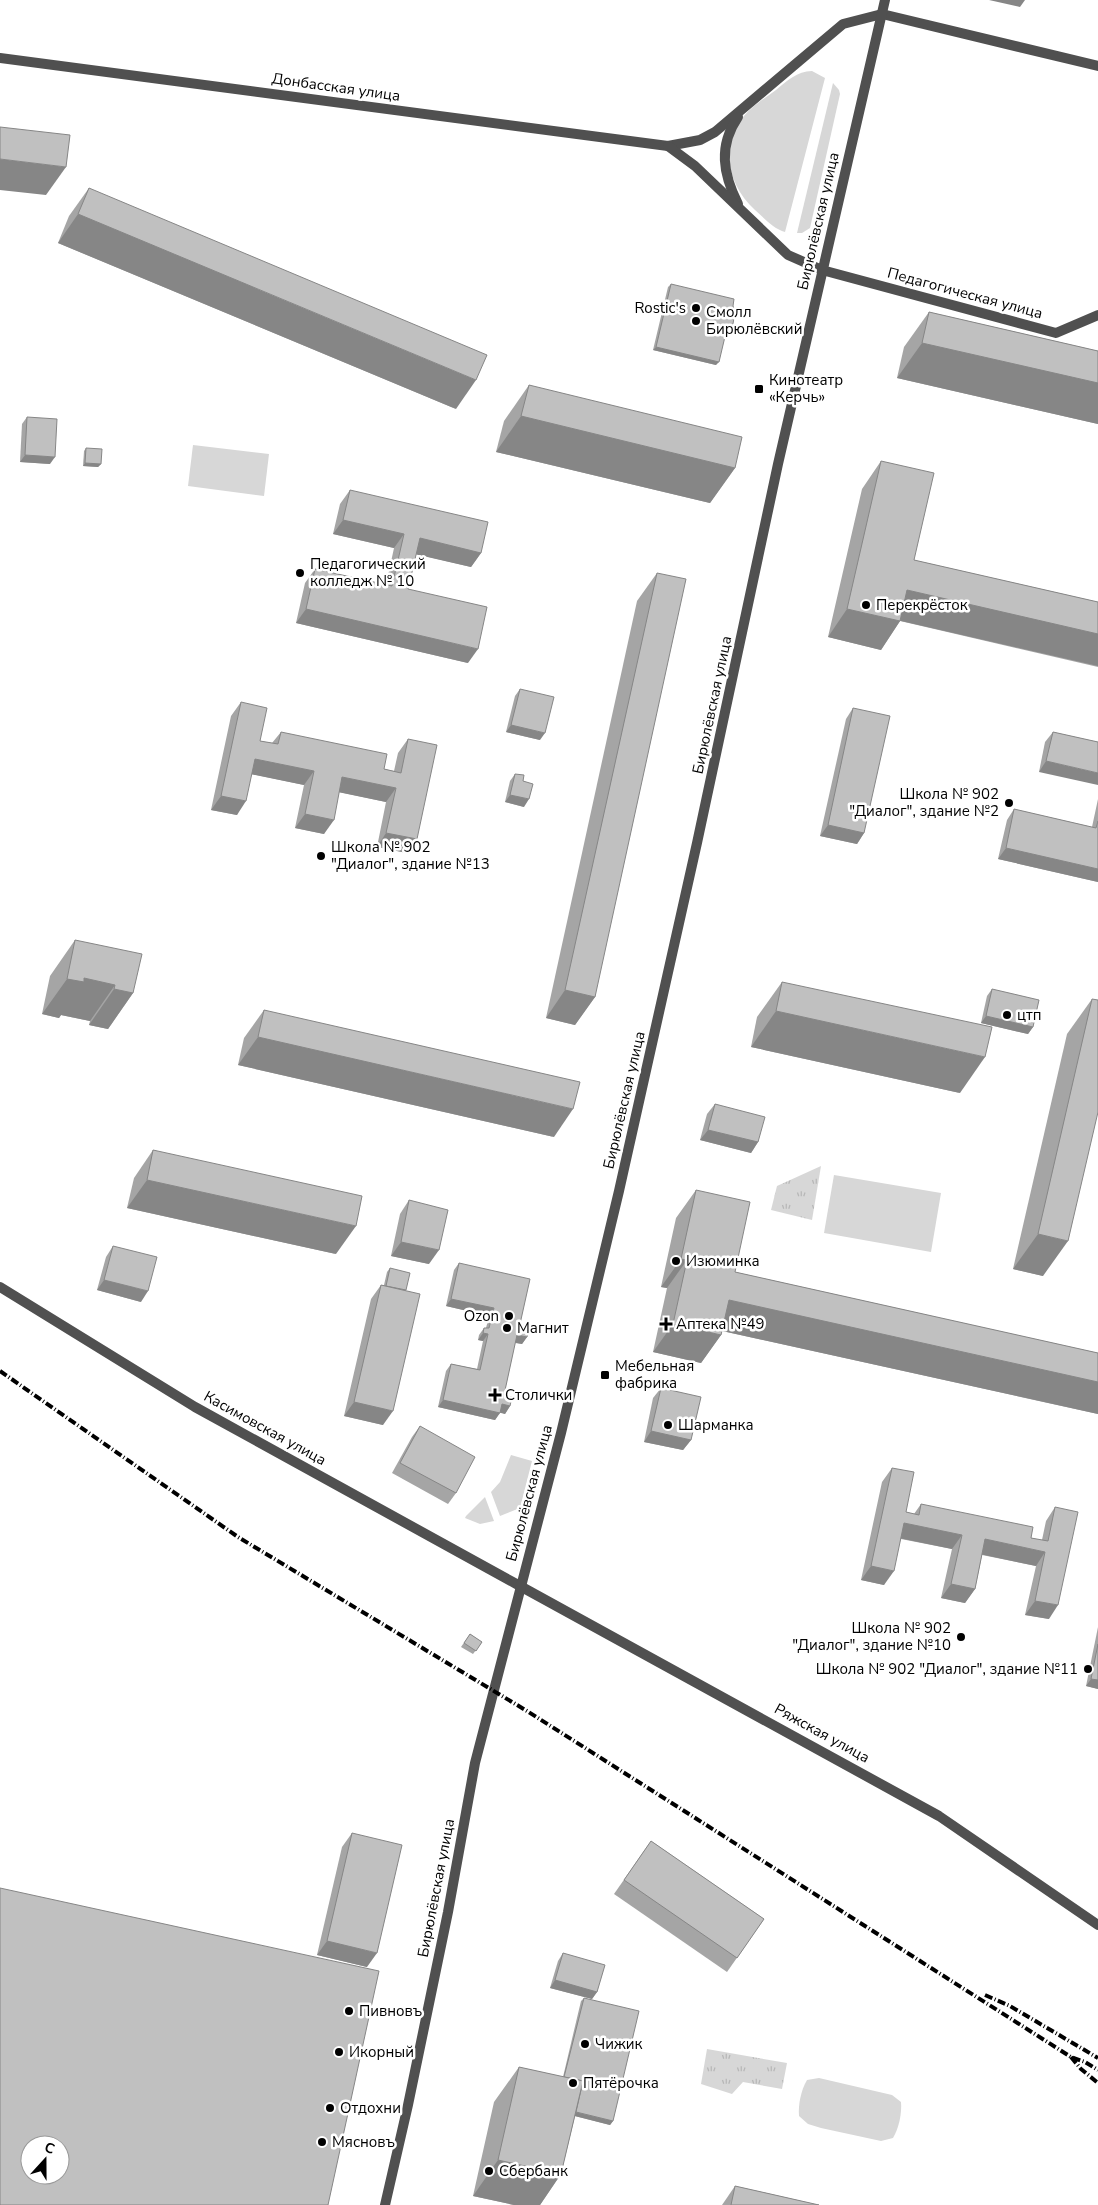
<svg xmlns="http://www.w3.org/2000/svg" width="1098" height="2205" font-family="'Nunito Sans',sans-serif">
<defs>
<pattern id="park-tufts" width="24" height="20" patternUnits="userSpaceOnUse" patternTransform="scale(1.25)"><rect width="24" height="20" fill="#d7d7d7"/><path d="M3 7l-1-3M5 7V3M7 7l1-3M15 17l-1-3M17 17v-4M19 17l1-3" fill="none" stroke="#b7b7b7"/></pattern>
</defs>
<rect width="100%" height="100%" fill="#fff"/>
<g fill="#d7d7d7">
<path d="M 812,71 L 825,78 L 785,232 C 774,229 764,218 755,210 C 729,187 720,149 741,120 C 750,107 764,99 776,90 C 787,81 797,71 812,71 Z"/>
<polygon points="833,83 839,90 840,94 810,228 802,233 797,233"/>
<polygon points="193,445 269,454 264,496 188,486"/>
<polygon points="834,1175 941,1193 931,1252 824,1233"/>
<polygon points="511,1455 532,1461 520,1508 500,1516 491,1492 500,1482"/>
<polygon points="485,1497 494,1521 480,1524 465,1518 466,1516"/>
<path d="M 819,2078 L 892,2095 L 901,2102 C 902,2113 899,2128 893,2138 L 881,2141 L 821,2128 L 808,2124 L 799,2116 C 798,2105 801,2090 807,2080 Z"/>
</g>
<g fill="url(#park-tufts)">
<polygon points="821,1166 812,1220 771,1210 777,1186"/>
<polygon points="707,2049 787,2063 782,2089 743,2082 732,2094 701,2084"/>
</g>
<g fill="none" stroke-linecap="round" stroke-linejoin="round">
<g stroke="#505050" stroke-width="10">
<polyline points="0,58 668,146 700,140 715,132 843,24 882,14 1098,66"/>
<path d="M 738,117 C 718,146 723,174 738,204"/>
<polyline points="668,146 695,166 788,255 822,270 1056,333 1098,315"/>
<polyline points="0,1287 195,1407 520,1586"/>
</g>
<g stroke="#505050" stroke-width="10">
<polyline points="520,1586 939,1816 1098,1925"/>
<polyline points="385,2205 408,2105 448,1912 475,1763 561,1433 619,1191 697,843 778,464 885,0"/>
</g>
<g stroke="#000" stroke-width="4" stroke-dasharray="8 2.5 1 2.5" stroke-linecap="butt">
<polyline points="0,1371 238,1537 527,1711 1071,2057 1085,2062 1098,2070"/>
<polyline points="985,1995 1010,2006 1098,2058"/>
<polyline points="1071,2057 1081,2069 1098,2083"/>
</g>
</g>
<g fill="#a5a5a5">
<polygon points="89,188 456,409 58,243 69,216"/>
<polygon points="671,284 733,306 730,328 726,331 716,365 653,350 668,287"/>
<polygon points="929,312 1098,351 1098,424 897,378 904,347"/>
<polygon points="529,385 735,468 710,503 496,452 504,421"/>
<polygon points="27,417 50,464 20,462 22,424"/>
<polygon points="86,448 101,464 98,467 83,466 84,451"/>
<polygon points="881,461 914,560 1098,602 1098,667 900,621 881,650 828,637 862,489"/>
<polygon points="350,490 481,553 471,567 416,554 408,589 468,663 296,623 305,583 315,569 386,585 394,548 333,534 340,504"/>
<polygon points="657,573 595,997 575,1025 546,1018 637,601"/>
<polygon points="520,689 540,740 506,732 515,696"/>
<polygon points="241,702 260,741 272,743 281,732 384,769 394,771 398,753 408,739 417,839 407,853 377,847 386,802 339,792 324,834 295,828 304,785 252,774 237,815 211,810 231,716"/>
<polygon points="853,708 864,833 857,844 820,836 846,719"/>
<polygon points="1053,732 1098,742 1039,772 1045,742"/>
<polygon points="515,774 523,781 524,807 505,802 510,781"/>
<polygon points="1098,799 1098,882 998,859 1007,820 1014,809 1092,827"/>
<polygon points="75,940 133,993 108,1029 89,1025 90,1021 61,1015 59,1018 42,1014 50,976"/>
<polygon points="782,982 960,1093 751,1047 757,1017"/>
<polygon points="992,989 1033,1027 1028,1034 981,1023 987,996"/>
<polygon points="1092,999 1043,1276 1013,1269 1067,1034"/>
<polygon points="264,1010 554,1137 238,1065 244,1038"/>
<polygon points="715,1104 758,1142 751,1153 700,1140 707,1114"/>
<polygon points="153,1150 336,1254 127,1208 134,1178"/>
<polygon points="696,1190 735,1272 1098,1353 1098,1414 722,1331 721,1335 701,1363 653,1352 667,1288 661,1287 676,1218"/>
<polygon points="409,1200 429,1264 391,1256 400,1214"/>
<polygon points="113,1246 141,1302 97,1290 106,1257"/>
<polygon points="459,1263 520,1324 527,1337 522,1344 515,1343 504,1395 510,1406 505,1414 500,1412 495,1420 438,1407 446,1371 451,1364 477,1369 483,1341 478,1340 479,1335 484,1328 486,1328 489,1316 446,1306 454,1270"/>
<polygon points="390,1268 406,1290 383,1425 344,1416 371,1299 381,1285 384,1285 387,1272"/>
<polygon points="661,1388 691,1440 683,1450 644,1442 653,1398"/>
<polygon points="420,1426 456,1493 448,1504 392,1473 412,1437"/>
<polygon points="892,1468 906,1512 914,1514 921,1504 1031,1538 1042,1540 1046,1521 1055,1507 1049,1619 1025,1615 1036,1566 982,1555 975,1589 965,1603 941,1598 952,1549 901,1539 884,1585 861,1580 882,1482"/>
<polygon points="1098,1627 1098,1689 1086,1686"/>
<polygon points="470,1634 482,1642 473,1654 461,1647"/>
<polygon points="352,1833 367,1967 317,1955 342,1847"/>
<polygon points="651,1841 764,1919 727,1972 614,1894"/>
<polygon points="563,1953 597,1992 592,1999 550,1988 558,1961"/>
<polygon points="584,1998 613,2121 610,2125 575,2116 561,2174 540,2205 514,2205 473,2196 494,2102 519,2067 563,2077 581,2001"/>
<polygon points="735,2186 819,2205 722,2205"/>
</g>
<g fill="#868686">
<polygon points="989,0 1025,0 1020,7"/>
<polygon points="0,159 66,167 46,195 0,190"/>
<polygon points="78,214 476,380 456,409 58,243"/>
<polygon points="922,343 1098,383 1098,424 897,378"/>
<polygon points="656,347 719,362 716,365 653,350"/>
<polygon points="521,416 735,468 710,503 496,452"/>
<polygon points="25,455 55,457 50,464 20,462"/>
<polygon points="85,463 101,464 98,467 83,466"/>
<polygon points="343,520 404,534 394,548 333,534"/>
<polygon points="420,538 481,553 471,567 410,553"/>
<polygon points="907,590 1098,634 1098,666 888,618"/>
<polygon points="306,609 478,649 468,663 296,623"/>
<polygon points="847,609 900,621 881,650 828,637"/>
<polygon points="511,725 545,733 540,740 506,732"/>
<polygon points="255,759 314,771 304,785 245,773"/>
<polygon points="1046,761 1098,773 1098,785 1039,772"/>
<polygon points="342,777 396,788 386,802 333,791"/>
<polygon points="510,795 529,799 524,807 505,802"/>
<polygon points="221,796 246,801 237,815 211,810"/>
<polygon points="305,814 334,820 324,834 295,828"/>
<polygon points="828,825 864,833 857,844 820,836"/>
<polygon points="386,833 417,839 407,853 377,847"/>
<polygon points="1006,848 1098,869 1098,882 998,859"/>
<polygon points="84,978 115,985 90,1021 61,1015 59,1018 42,1014 67,979"/>
<polygon points="114,989 133,993 108,1029 89,1025"/>
<polygon points="565,990 595,997 575,1025 546,1018"/>
<polygon points="776,1011 985,1057 960,1093 751,1047"/>
<polygon points="986,1016 1033,1027 1028,1034 981,1023"/>
<polygon points="258,1037 573,1109 554,1137 238,1065"/>
<polygon points="708,1130 758,1142 751,1153 700,1140"/>
<polygon points="147,1180 356,1226 336,1254 127,1208"/>
<polygon points="1038,1234 1068,1241 1043,1276 1013,1269"/>
<polygon points="401,1242 439,1250 429,1264 391,1256"/>
<polygon points="681,1259 687,1260 667,1288 661,1287"/>
<polygon points="104,1280 148,1291 141,1302 97,1290"/>
<polygon points="451,1299 494,1308 489,1316 446,1306"/>
<polygon points="729,1300 1098,1382 1098,1414 709,1328"/>
<polygon points="673,1324 721,1335 701,1363 653,1352"/>
<polygon points="483,1333 488,1334 483,1341 478,1340"/>
<polygon points="517,1335 527,1337 522,1344 512,1342"/>
<polygon points="443,1400 500,1413 495,1420 438,1407"/>
<polygon points="354,1402 393,1411 383,1425 344,1416"/>
<polygon points="502,1404 510,1406 505,1414 497,1412"/>
<polygon points="651,1431 691,1440 683,1450 644,1442"/>
<polygon points="904,1523 962,1535 952,1549 894,1537"/>
<polygon points="985,1539 1045,1552 1036,1566 975,1553"/>
<polygon points="871,1566 894,1571 884,1585 861,1580"/>
<polygon points="951,1584 975,1589 965,1603 941,1598"/>
<polygon points="1035,1601 1058,1605 1049,1619 1025,1615"/>
<polygon points="1091,1679 1098,1680 1098,1689 1086,1686"/>
<polygon points="327,1941 377,1953 367,1967 317,1955"/>
<polygon points="555,1980 597,1992 592,1999 550,1988"/>
<polygon points="557,2108 613,2121 610,2125 555,2111"/>
<polygon points="498,2160 561,2174 540,2205 514,2205 473,2196"/>
</g>
<g fill="#c0c0c0" stroke="#868686" fill-rule="evenodd">
<polygon points="0,127 70,135 66,167 0,159"/>
<polygon points="89,188 487,355 476,380 78,214"/>
<polygon points="671,284 734,299 733,306 735,311 733,324 727,328 719,362 656,347"/>
<polygon points="929,312 1098,351 1098,383 922,343"/>
<polygon points="529,385 742,437 735,468 521,416"/>
<polygon points="27,417 57,419 55,457 25,455"/>
<polygon points="86,448 102,449 101,464 85,463"/>
<polygon points="881,461 934,473 914,560 1098,602 1098,634 907,590 900,621 847,609"/>
<polygon points="350,490 488,522 481,553 420,538 408,589 487,607 478,649 306,609 315,569 392,586 404,534 343,520"/>
<polygon points="657,573 686,579 595,997 565,990"/>
<polygon points="520,689 554,697 545,733 511,725"/>
<polygon points="241,702 267,708 260,741 278,744 281,732 387,754 384,769 401,773 408,739 437,745 417,839 386,833 396,788 342,777 334,820 305,814 314,771 255,759 246,801 221,796"/>
<polygon points="853,708 890,716 864,833 828,825"/>
<polygon points="1053,732 1098,742 1098,773 1046,761"/>
<polygon points="515,774 524,775 523,781 533,784 529,799 510,795"/>
<polygon points="1014,809 1096,828 1098,821 1098,869 1006,848"/>
<polygon points="75,940 142,954 133,993 114,989 115,985 84,978 84,982 67,979"/>
<polygon points="782,982 992,1027 985,1057 776,1011"/>
<polygon points="992,989 1039,1000 1033,1027 986,1016"/>
<polygon points="1092,999 1098,1000 1098,1112 1068,1241 1038,1234"/>
<polygon points="264,1010 580,1082 573,1109 258,1037"/>
<polygon points="715,1104 765,1117 758,1142 708,1130"/>
<polygon points="153,1150 362,1196 356,1226 147,1180"/>
<polygon points="696,1190 750,1202 735,1272 1098,1353 1098,1382 729,1300 721,1335 673,1324 687,1260 681,1259"/>
<polygon points="409,1200 448,1210 439,1250 401,1242"/>
<polygon points="113,1246 157,1257 148,1291 104,1280"/>
<polygon points="459,1263 530,1279 520,1324 530,1326 527,1337 517,1335 504,1395 512,1397 510,1406 502,1404 500,1413 443,1400 451,1364 480,1370 488,1334 483,1333 484,1328 489,1328 494,1308 451,1299"/>
<polygon points="390,1268 410,1273 406,1290 386,1286"/>
<polygon points="381,1285 420,1294 393,1411 354,1402"/>
<polygon points="661,1388 701,1397 691,1440 651,1431"/>
<polygon points="420,1426 475,1457 456,1493 400,1463"/>
<polygon points="892,1468 914,1472 906,1512 919,1515 921,1504 1033,1527 1031,1538 1048,1541 1055,1507 1078,1512 1058,1605 1035,1601 1045,1552 985,1539 975,1589 951,1584 962,1535 904,1523 894,1571 871,1566"/>
<polygon points="470,1634 482,1642 476,1651 464,1643"/>
<polygon points="1098,1644 1098,1680 1091,1679"/>
<polygon points="352,1833 402,1845 377,1953 327,1941"/>
<polygon points="651,1841 764,1919 737,1958 624,1880"/>
<path d="M 0,1888 L 379,1971 L 328,2205 L 0,2205 ZM 30,2145 L 60,2145 L 60,2175 L 30,2175 Z"/>
<polygon points="563,1953 605,1965 597,1992 555,1980"/>
<polygon points="584,1998 639,2011 613,2121 576,2112 583,2081 564,2077"/>
<polygon points="519,2067 583,2081 561,2174 498,2160"/>
<polygon points="735,2186 819,2205 731,2205"/>
</g>
<g fill="#000" stroke="#fff" stroke-width="2">
<circle cx="696" cy="308" r="5"/>
<circle cx="696" cy="321" r="5"/>
<rect x="754" y="384" width="10" height="10" rx="2.5"/>
<circle cx="300" cy="573" r="5"/>
<circle cx="866" cy="605" r="5"/>
<circle cx="1009" cy="803" r="5"/>
<circle cx="321" cy="856" r="5"/>
<circle cx="1007" cy="1015" r="5"/>
<circle cx="676" cy="1261" r="5"/>
<circle cx="509" cy="1316" r="5"/>
<path d="M663.5 1316.5h5v5h5v5h-5v5h-5v-5h-5v-5h5z"/>
<circle cx="507" cy="1328" r="5"/>
<rect x="600" y="1370" width="10" height="10" rx="2.5"/>
<path d="M492.5 1387.5h5v5h5v5h-5v5h-5v-5h-5v-5h5z"/>
<circle cx="668" cy="1425" r="5"/>
<circle cx="961" cy="1637" r="5"/>
<circle cx="1088" cy="1669" r="5"/>
<circle cx="349" cy="2011" r="5"/>
<circle cx="585" cy="2044" r="5"/>
<circle cx="339" cy="2052" r="5"/>
<circle cx="573" cy="2083" r="5"/>
<circle cx="330" cy="2108" r="5"/>
<circle cx="322" cy="2142" r="5"/>
<circle cx="489" cy="2171" r="5"/>
</g>
<g text-anchor="middle" stroke-width="5" stroke-linejoin="round" paint-order="stroke">
<g font-size="15" fill="#000" stroke="#fff">
<text transform="translate(336 87) rotate(8)" y="5">Донбасская улица</text>
<text transform="translate(818 221) rotate(-77)" y="5">Бирюлёвская улица</text>
<text transform="translate(965 293) rotate(15)" y="5">Педагогическая улица</text>
<text transform="translate(712 705) rotate(-78)" y="5">Бирюлёвская улица</text>
<text transform="translate(624 1100) rotate(-77)" y="5">Бирюлёвская улица</text>
<text transform="translate(265 1428) rotate(29)" y="5">Касимовская улица</text>
<text transform="translate(529 1493) rotate(-75)" y="5">Бирюлёвская улица</text>
<text transform="translate(822 1733) rotate(29)" y="5">Ряжская улица</text>
<text transform="translate(436 1888) rotate(-79)" y="5">Бирюлёвская улица</text>
</g>
<g font-size="15" fill="#000" stroke="#fff" text-anchor="start">
<text x="686" y="313" text-anchor="end">Rostic's</text>
<text x="706" y="317">Смолл<tspan x="706" dy="17">Бирюлёвский</tspan></text>
<text x="769" y="385">Кинотеатр<tspan x="769" dy="17">«Керчь»</tspan></text>
<text x="310" y="569">Педагогический<tspan x="310" dy="17">колледж № 10</tspan></text>
<text x="876" y="610">Перекрёсток</text>
<text x="999" y="799" text-anchor="end">Школа № 902<tspan x="999" dy="17">"Диалог", здание №2</tspan></text>
<text x="331" y="852">Школа № 902<tspan x="331" dy="17">"Диалог", здание №13</tspan></text>
<text x="1017" y="1020">цтп</text>
<text x="686" y="1266">Изюминка</text>
<text x="499" y="1321" text-anchor="end">Ozon</text>
<text x="676" y="1329">Аптека №49</text>
<text x="517" y="1333">Магнит</text>
<text x="615" y="1371">Мебельная<tspan x="615" dy="17">фабрика</tspan></text>
<text x="505" y="1400">Столички</text>
<text x="678" y="1430">Шарманка</text>
<text x="951" y="1633" text-anchor="end">Школа № 902<tspan x="951" dy="17">"Диалог", здание №10</tspan></text>
<text x="1078" y="1674" text-anchor="end">Школа № 902 "Диалог", здание №11</text>
<text x="359" y="2016">Пивновъ</text>
<text x="595" y="2049">Чижик</text>
<text x="349" y="2057">Икорный</text>
<text x="583" y="2088">Пятёрочка</text>
<text x="340" y="2113">Отдохни</text>
<text x="332" y="2147">Мясновъ</text>
<text x="499" y="2176">Сбербанк</text>
</g>
</g>
<g transform="translate(45 2160) rotate(21)"><circle r="24" fill="#ffffff" stroke="#999999"/>
<path d="M0-4L9 19L0 12L-9 19Z" fill="#000000"/>
<text y="-8" font-size="14" font-weight="bold" text-anchor="middle" fill="#000000">С</text>
</g>
</svg>
